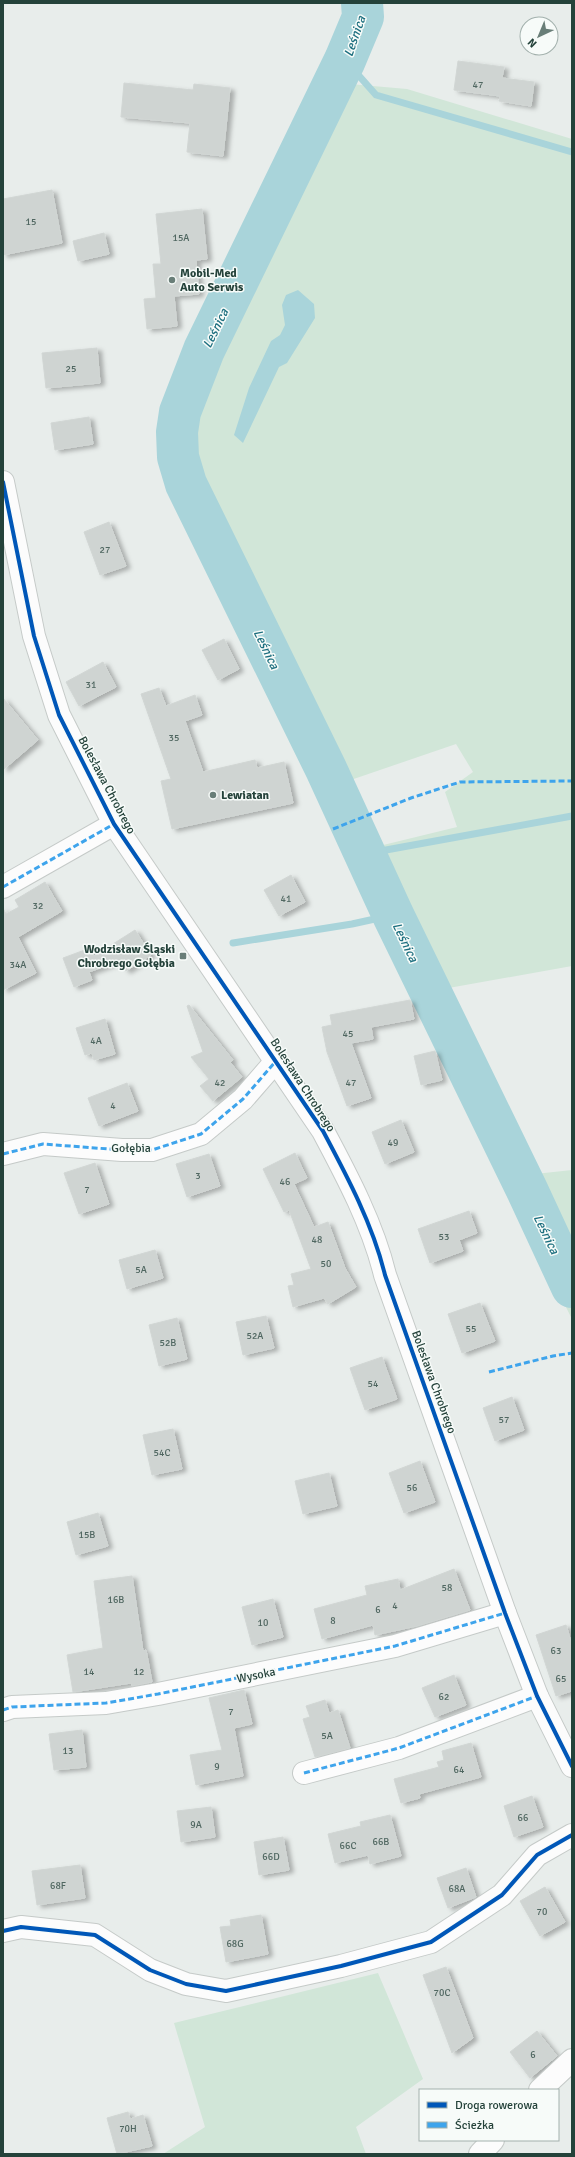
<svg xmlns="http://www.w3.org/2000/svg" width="575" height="2157" font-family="Signika,sans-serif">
<defs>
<filter id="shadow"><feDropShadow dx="4.5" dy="2.5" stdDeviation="2" flood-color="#0004"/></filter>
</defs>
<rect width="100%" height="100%" fill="#e8edeb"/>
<g fill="#d1e6d8">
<polygon points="350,84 407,89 572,139 572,966 443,989 535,1174 572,1170 572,1319 531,1238 440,1037 443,989 375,847 457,827 445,792 473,772 456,744 342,783 194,470 190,441 194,408 260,274"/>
<polygon points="378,1973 423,2079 356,2127 366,2154 163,2154 205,2127 174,2023"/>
</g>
<g fill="#a9d4da">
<polygon points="355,3 370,3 367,22 356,18 353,20 352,17 355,13"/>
<polygon points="298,290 314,304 315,318 287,363 279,367 243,443 234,435 249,388 271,341 280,335 285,325 282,305 286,295"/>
</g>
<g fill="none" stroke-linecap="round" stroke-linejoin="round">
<g stroke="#a9d4da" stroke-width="7">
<polyline points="345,60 376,95 572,152"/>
<polyline points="364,854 572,816"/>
<polyline points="233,943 352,924 393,915"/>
</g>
<polyline stroke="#a9d4da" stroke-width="42" points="362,3 363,17 345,60 204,350 180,412 177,432 178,457 186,484 326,769 393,915 527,1190 572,1287"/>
</g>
<g fill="#cfd4d2" stroke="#d1d6d4" filter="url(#shadow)">
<polygon points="458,61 504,67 502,78 534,82 531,106 499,101 500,96 454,90"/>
<polygon points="124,83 193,90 194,84 230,88 223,156 187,152 190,123 121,117"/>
<polygon points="52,190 62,243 3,255 3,199"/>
<polygon points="202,209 207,259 196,260 199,294 174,296 177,326 147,329 144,299 156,298 153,264 161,264 156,214"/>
<polygon points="104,233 109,254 78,261 73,241"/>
<polygon points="97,348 100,383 46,388 42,353"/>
<polygon points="89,417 93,444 55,450 51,423"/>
<polygon points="109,522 126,566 100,575 84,532"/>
<polygon points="224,639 239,669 218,680 202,650"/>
<polygon points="103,662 116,687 79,706 66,682"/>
<polygon points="159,688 166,706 195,695 202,715 185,721 203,772 255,760 257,768 284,762 293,803 172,829 161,781 171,779 141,694"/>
<polygon points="3,698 38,740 3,770"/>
<polygon points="291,875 305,902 279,916 264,890"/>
<polygon points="45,882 62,911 18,937 36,973 3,990 3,908 6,914 19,907 15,900"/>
<polygon points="135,930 151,955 126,971 119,961 89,972 92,980 74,987 63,958 90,948 94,956"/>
<polygon points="410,1000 414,1019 371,1027 373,1039 351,1043 371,1098 347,1106 327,1052 322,1027 332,1025 330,1015"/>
<polygon points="189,1005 233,1060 230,1062 242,1077 213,1101 200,1086 209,1079 191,1057 203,1052 187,1006"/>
<polygon points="105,1019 115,1054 94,1060 92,1053 85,1055 76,1028"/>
<polygon points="435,1051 442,1080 421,1085 414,1056"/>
<polygon points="127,1083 138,1111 99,1126 88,1098"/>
<polygon points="401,1120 414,1152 385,1164 372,1132"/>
<polygon points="295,1153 307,1178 294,1184 314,1227 328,1222 345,1268 356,1287 328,1304 324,1298 293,1307 288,1286 294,1285 291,1274 311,1269 289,1210 284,1212 263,1169"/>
<polygon points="209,1154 220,1186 187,1197 176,1164"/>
<polygon points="95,1163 109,1204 79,1214 64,1173"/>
<polygon points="469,1211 477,1233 459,1240 463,1251 430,1263 418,1229"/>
<polygon points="155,1250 163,1278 127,1289 119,1260"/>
<polygon points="480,1303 495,1341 462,1353 448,1314"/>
<polygon points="266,1316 274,1348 243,1355 236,1322"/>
<polygon points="177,1318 187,1359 159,1366 149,1325"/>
<polygon points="382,1357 397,1399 365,1410 350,1368"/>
<polygon points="512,1397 524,1430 495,1441 483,1408"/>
<polygon points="173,1429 182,1469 152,1475 143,1435"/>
<polygon points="420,1461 435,1502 404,1513 389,1473"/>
<polygon points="329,1473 337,1506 303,1514 295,1481"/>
<polygon points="98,1513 108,1546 76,1555 67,1522"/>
<polygon points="454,1569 470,1610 417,1626 375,1635 373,1625 322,1639 314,1609 367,1595 365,1586 398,1579 400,1590"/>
<polygon points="132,1576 143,1651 146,1650 152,1682 132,1686 131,1683 73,1692 67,1655 103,1648 94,1581"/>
<polygon points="273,1599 283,1637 252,1645 242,1607"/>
<polygon points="566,1625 572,1645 572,1691 556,1696 536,1635"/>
<polygon points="454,1675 466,1705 435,1717 422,1688"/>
<polygon points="244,1690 252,1724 234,1728 243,1776 196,1785 190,1755 222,1750 209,1698"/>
<polygon points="325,1700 329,1713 338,1710 350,1748 315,1757 303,1719 310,1717 306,1706"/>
<polygon points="82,1730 86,1767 54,1770 49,1734"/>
<polygon points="471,1743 481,1777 419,1794 420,1798 401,1803 394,1779 439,1767 437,1762 444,1760 442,1751"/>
<polygon points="532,1796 543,1827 514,1837 504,1806"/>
<polygon points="211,1807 215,1837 181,1842 177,1811"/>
<polygon points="390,1815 401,1856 370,1864 368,1855 335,1863 328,1834 361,1826 360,1822"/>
<polygon points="283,1837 289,1870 259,1875 254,1842"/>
<polygon points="80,1865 85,1898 37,1905 32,1871"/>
<polygon points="466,1868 476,1897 448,1908 437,1878"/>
<polygon points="545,1887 565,1922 540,1936 520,1901"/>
<polygon points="261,1915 268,1954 226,1962 220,1927 231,1926 230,1920"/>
<polygon points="446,1967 473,2038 452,2053 423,1975"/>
<polygon points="537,2031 557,2056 530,2078 510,2052"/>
<polygon points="128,2112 130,2119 143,2115 152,2146 117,2154 107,2118"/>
</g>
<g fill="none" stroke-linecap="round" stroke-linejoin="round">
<g stroke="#c5cac8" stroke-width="24">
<g id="minor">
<polyline points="3,887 114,824"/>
<polyline points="3,1154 43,1144 122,1150 152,1150 201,1134 243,1099 276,1061"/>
<polyline points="3,1710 12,1707 106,1703 158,1694 395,1646 505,1613"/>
<polyline points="304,1773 399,1748 537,1696"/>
<polyline points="3,1931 21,1927 95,1935 150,1970 186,1984 226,1991 341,1966 431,1942 502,1895 537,1855 572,1835"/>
<polyline points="540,2090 572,2060"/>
<polyline points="480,2154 493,2140"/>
</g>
</g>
<g stroke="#c5cac8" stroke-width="24">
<path id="tertiary" d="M 3,482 L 34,636 L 59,715 L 114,824 L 323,1131 C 347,1176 373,1225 385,1275 L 505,1613 L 537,1696 L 572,1766"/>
</g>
<use href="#minor" stroke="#fcfcfc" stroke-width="22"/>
<use href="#tertiary" stroke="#fcfcfc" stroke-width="22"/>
<g stroke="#3ea4ec" stroke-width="3" stroke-dasharray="6 3" stroke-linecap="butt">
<polyline points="333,829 411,798 460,782 572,781"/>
<polyline points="3,887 114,824"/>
<polyline points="3,1154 43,1144 122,1150 152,1150 201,1134 243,1099 276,1061"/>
<polyline points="489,1372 553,1356 572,1353"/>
<polyline points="3,1710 12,1707 106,1703 158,1694 395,1646 505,1613"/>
<polyline points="304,1773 399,1748 537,1696"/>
</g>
<g stroke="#f7fbf9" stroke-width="6">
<g id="cycleway">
<path d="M 3,482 L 34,636 L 59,715 L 114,824 L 323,1131 C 347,1176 373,1225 385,1275 L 505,1613 L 537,1696 L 572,1766"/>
<polyline points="3,1931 21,1927 95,1935 150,1970 186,1984 226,1991 341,1966 431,1942 502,1895 537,1855 572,1835"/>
</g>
</g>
<use href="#cycleway" stroke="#0057b8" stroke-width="4"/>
</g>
<g fill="#697e78" stroke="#f7fbf9" stroke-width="1.5">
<circle cx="172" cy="280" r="4"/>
<circle cx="213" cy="795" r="4"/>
<rect x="179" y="952" width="8" height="8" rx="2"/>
</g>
<g text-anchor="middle" stroke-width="3" stroke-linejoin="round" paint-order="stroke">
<g font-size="10" fill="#506761">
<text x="478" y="88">47</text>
<text x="31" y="225">15</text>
<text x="181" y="241">15A</text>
<text x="71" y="372">25</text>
<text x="105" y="553">27</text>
<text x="91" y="688">31</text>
<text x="174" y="741">35</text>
<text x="286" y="902">41</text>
<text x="38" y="909">32</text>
<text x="18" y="968">34A</text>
<text x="348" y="1037">45</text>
<text x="96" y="1044">4A</text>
<text x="220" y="1086">42</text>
<text x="351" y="1086">47</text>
<text x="113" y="1109">4</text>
<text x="393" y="1146">49</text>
<text x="198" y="1179">3</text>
<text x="285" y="1185">46</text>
<text x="87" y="1193">7</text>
<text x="444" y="1240">53</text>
<text x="317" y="1243">48</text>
<text x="326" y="1267">50</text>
<text x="141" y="1273">5A</text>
<text x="471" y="1332">55</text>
<text x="255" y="1339">52A</text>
<text x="168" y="1346">52B</text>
<text x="373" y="1387">54</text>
<text x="504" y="1423">57</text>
<text x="162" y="1456">54C</text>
<text x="412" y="1491">56</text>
<text x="87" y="1538">15B</text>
<text x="447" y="1591">58</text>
<text x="116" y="1603">16B</text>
<text x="395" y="1609">4</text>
<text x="378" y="1613">6</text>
<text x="333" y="1624">8</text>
<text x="263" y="1626">10</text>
<text x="556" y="1654">63</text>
<text x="89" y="1675">14</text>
<text x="139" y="1675">12</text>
<text x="561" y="1682">65</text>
<text x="444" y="1700">62</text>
<text x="231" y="1715">7</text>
<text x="327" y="1739">5A</text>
<text x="68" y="1754">13</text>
<text x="217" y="1770">9</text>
<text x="459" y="1773">64</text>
<text x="523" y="1821">66</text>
<text x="196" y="1828">9A</text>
<text x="381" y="1845">66B</text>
<text x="348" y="1849">66C</text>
<text x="271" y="1860">66D</text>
<text x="58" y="1889">68F</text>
<text x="457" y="1892">68A</text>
<text x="542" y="1915">70</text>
<text x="235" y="1947">68G</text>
<text x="442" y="1996">70C</text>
<text x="533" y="2058">6</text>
<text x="128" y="2132">70H</text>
</g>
<g font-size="12" font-weight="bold" fill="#24423a" stroke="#f7fbf9" text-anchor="start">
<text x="180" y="277">Mobil-Med<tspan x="180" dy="14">Auto Serwis</tspan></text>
<text x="221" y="799">Lewiatan</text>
<text x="175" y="953" text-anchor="end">Wodzisław Śląski<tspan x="175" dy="14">Chrobrego Gołębia</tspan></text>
</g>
<g font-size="12" fill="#24423a" stroke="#f7fbf9">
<text transform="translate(107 785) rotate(62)" y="4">Bolesława Chrobrego</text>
<text transform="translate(303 1085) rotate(57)" y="4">Bolesława Chrobrego</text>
<text x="131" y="1152">Gołębia</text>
<text transform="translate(434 1382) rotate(70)" y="4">Bolesława Chrobrego</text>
<text transform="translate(256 1675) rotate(-11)" y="4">Wysoka</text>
</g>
<g font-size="13" font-style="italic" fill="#1d6f7f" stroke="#f7fbf9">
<text transform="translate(354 36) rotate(-71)" y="5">Leśnica</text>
<text transform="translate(215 328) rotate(-64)" y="5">Leśnica</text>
<text transform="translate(267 649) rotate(64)" y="5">Leśnica</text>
<text transform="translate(406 942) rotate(64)" y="5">Leśnica</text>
<text transform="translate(547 1234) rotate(64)" y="5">Leśnica</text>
</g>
</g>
<rect width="575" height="2157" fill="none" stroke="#24423a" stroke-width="8"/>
<rect x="419" y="2089" width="140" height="52" fill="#f7fbf9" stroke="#a3b1ad"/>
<rect x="427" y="2102" width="20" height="6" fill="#0057b8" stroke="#a3b1ad"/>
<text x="455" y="2109" font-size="12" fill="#24423a">Droga rowerowa</text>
<rect x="427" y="2122" width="20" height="6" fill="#3ea4ec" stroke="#a3b1ad"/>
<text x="455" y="2129" font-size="12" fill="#24423a">Ścieżka</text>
<g transform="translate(539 36) rotate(224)"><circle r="19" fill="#f7fbf9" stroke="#a3b1ad"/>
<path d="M0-3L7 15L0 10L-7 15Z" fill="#697e78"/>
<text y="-6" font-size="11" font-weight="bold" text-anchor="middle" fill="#24423a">N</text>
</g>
</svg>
